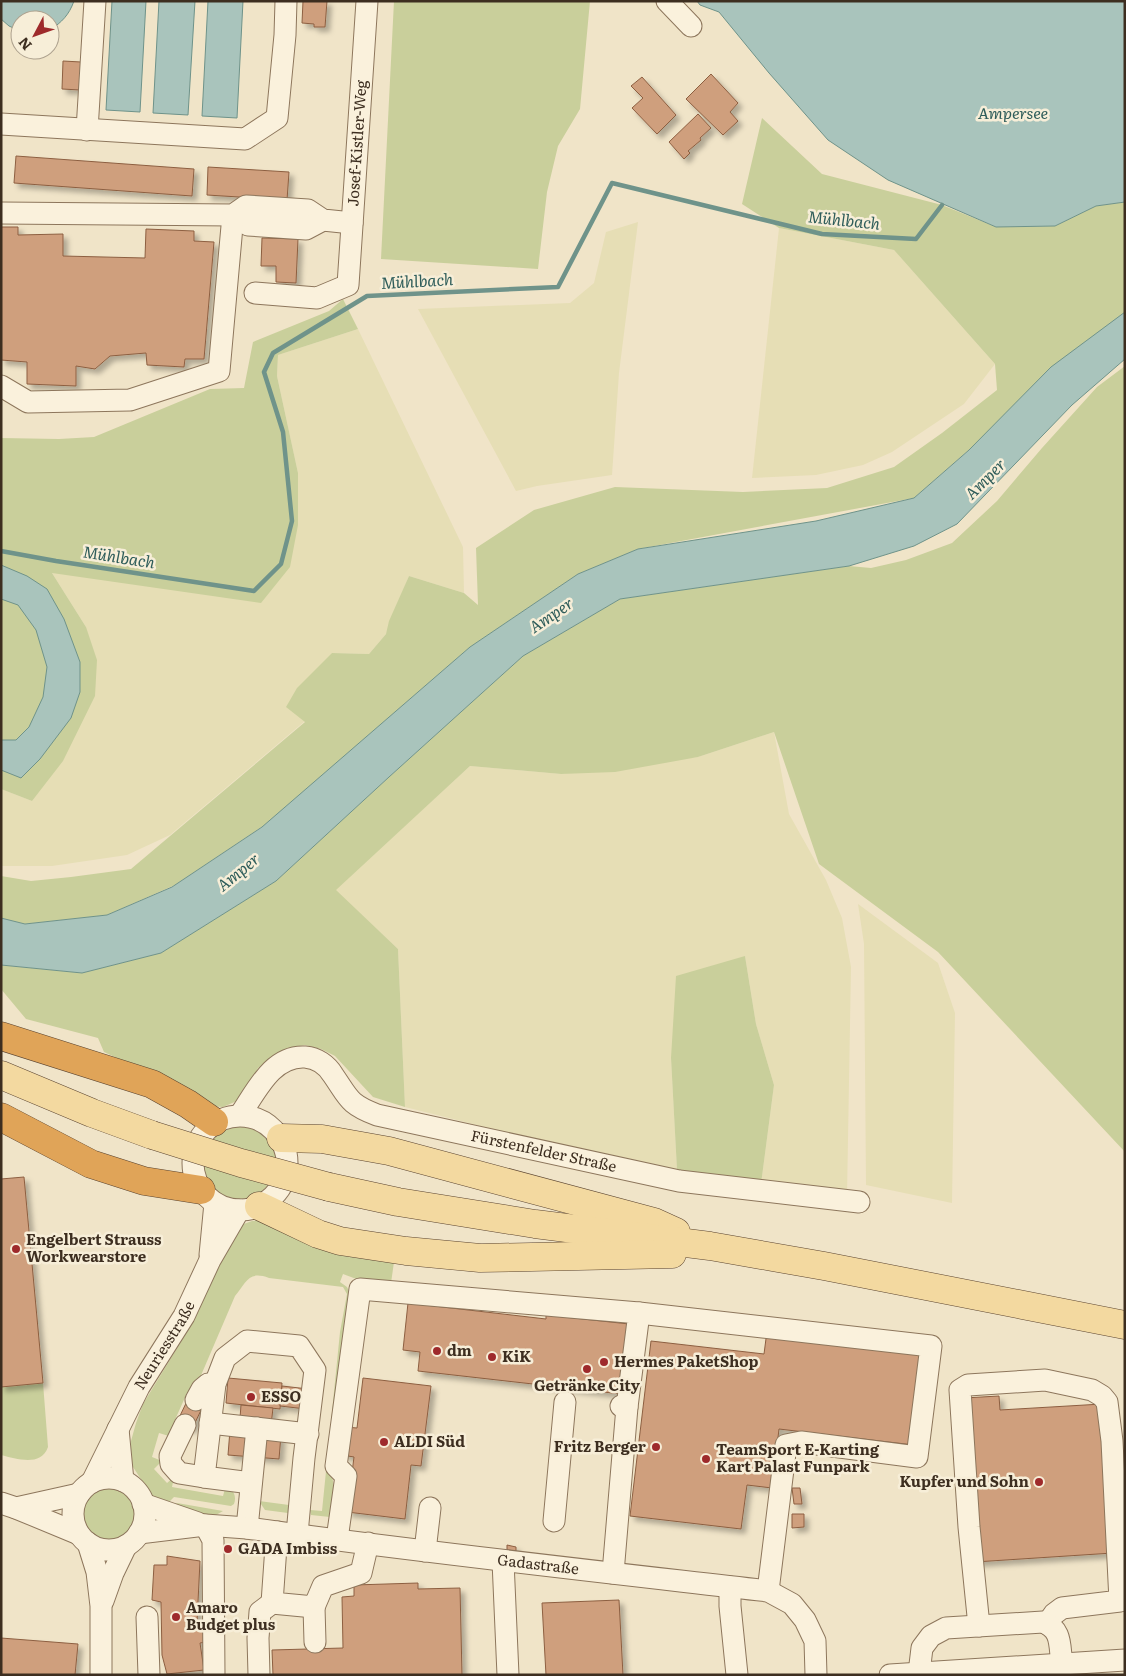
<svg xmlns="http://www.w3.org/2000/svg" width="1126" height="1676" font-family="Literata,serif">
<defs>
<filter id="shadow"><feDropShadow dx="4.5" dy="4.5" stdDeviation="2.5" flood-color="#0004"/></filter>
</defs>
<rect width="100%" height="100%" fill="#f0e4c8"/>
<g fill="#e6deb5">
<polygon points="638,222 619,373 612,475 537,486 516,491 418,309 570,303 594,283 606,232"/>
<polygon points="779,228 894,250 995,364 964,404 892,452 863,465 816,475 752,478"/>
<polygon points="358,329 463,547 464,593 409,576 386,634 369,654 332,653 305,721 170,835 127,855 52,866 1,866 1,789 32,801 86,627 52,573 298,473 277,376 278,355"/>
<polygon points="774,732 789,814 826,880 842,918 851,967 847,1197 761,1184 774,1085 756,1024 745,956 671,1058 677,1170 585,1152 405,1107 398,949 335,890 470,766 561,774 698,757"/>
<polygon points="858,904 938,963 955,1013 952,1203 866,1185 864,944"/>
</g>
<g fill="#c9cf9b">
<polygon points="394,1 590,1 580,109 558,146 547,192 538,269 381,259"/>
<polygon points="762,118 822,174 942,205 996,227 1055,226 1096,206 1125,202 1125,313 914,498 638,549 578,574 470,647 266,824 175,885 107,915 25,924 1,918 1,876 31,881 71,877 131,869 305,722 286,707 297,688 332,653 369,654 386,634 389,621 409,576 464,593 478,605 476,548 534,510 615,487 743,492 827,488 894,467 942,433 997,390 995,364 894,250 779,228 742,204"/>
<polygon points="343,299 358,329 278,355 277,376 298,473 298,525 290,567 261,603 52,573 86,627 97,660 95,696 63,761 32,801 1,789 1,438 59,439 94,437 210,389 244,388 253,342 329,311"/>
<polygon points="1125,366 1125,1152 938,952 819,864 774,732 698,757 615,772 561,774 470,766 336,890 398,949 405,1107 373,1097 335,1056 321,1049 305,1045 289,1048 273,1056 258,1068 249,1086 239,1100 223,1107 209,1106 166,1081 104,1052 98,1038 26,1019 1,989 1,965 82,973 161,953 276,881 389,777 523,656 620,599 849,566 871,568 906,560 952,543 997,501 1042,448 1097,387"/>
<polygon points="745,956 756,1024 774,1085 761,1184 677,1170 671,1058 676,976"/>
<circle cx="240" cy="1163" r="37"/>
<path d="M 266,1220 L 395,1255 L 391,1283 L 359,1280 L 343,1274 L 340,1282 L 347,1287 L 349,1291 L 331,1470 L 334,1487 L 330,1517 L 311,1515 L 310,1510 L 322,1511 L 340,1332 L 347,1294 L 343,1287 L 269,1278 C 248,1270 246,1283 235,1296 L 193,1394 L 187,1393 L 174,1422 L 178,1424 L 172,1437 L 159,1433 L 152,1457 L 162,1461 L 154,1469 L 167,1483 L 174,1477 L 172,1487 L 223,1496 L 226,1485 C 233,1490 237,1495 234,1504 L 231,1506 L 174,1497 L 165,1506 L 152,1496 L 133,1467 L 130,1457 L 131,1441 L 136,1423 L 143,1404 L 193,1322 L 217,1267 L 241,1225 L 252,1221 Z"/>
<path d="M 43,1383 L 48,1447 C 41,1467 17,1459 1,1455 L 1,1387 Z"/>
<circle cx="109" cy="1514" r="27"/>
<polygon points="259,1501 289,1505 288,1513 265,1510"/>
<polygon points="177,1503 223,1511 216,1515 210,1516 173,1506"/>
</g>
<g fill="#a9c4bc" stroke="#6f938a">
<path d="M 1,1 L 74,1 C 69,15 62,22 50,30 L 50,20 L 20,20 L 20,31 L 9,26 L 1,19 Z"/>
<polygon points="112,1 146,1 140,112 106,110"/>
<polygon points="159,1 195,1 188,115 153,113"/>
<polygon points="208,1 243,1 237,118 202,116"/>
<polygon points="697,1 1125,1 1125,202 1096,206 1055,226 996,227 888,180 828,140 769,73 719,12 700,5"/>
<polygon points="1125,312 1125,359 1072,405 957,524 914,546 849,566 620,599 523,656 389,777 276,881 161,953 82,973 1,965 1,918 25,924 107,915 172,887 262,827 470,647 578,574 638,549 816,521 914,498 969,450 1051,367"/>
<polygon points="1,565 27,576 47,589 64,619 80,662 80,692 71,718 40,759 21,778 1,770 1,740 16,740 29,727 43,697 47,667 36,630 18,605 1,599"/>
</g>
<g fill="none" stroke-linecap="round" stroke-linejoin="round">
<polyline stroke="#6f938a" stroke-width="4.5" points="1,551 56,561 254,591 281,564 292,521 283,432 264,372 273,353 367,296 558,287 612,183 822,234 916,239 942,205"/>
</g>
<g fill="#cf9f7d" stroke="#8d5f41" filter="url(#shadow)">
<polygon points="303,1 327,1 325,27 314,27 314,24 302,23"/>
<polygon points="63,61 81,62 80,90 62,89"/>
<polygon points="711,74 738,103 730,112 738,121 723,135 686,99"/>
<polygon points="642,77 676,115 657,134 632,108 643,98 631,86"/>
<polygon points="698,114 711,128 700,138 701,140 688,151 690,153 684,159 669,142"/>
<polygon points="16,156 194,169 192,196 14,183"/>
<polygon points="208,167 289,172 287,200 207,195"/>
<polygon points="1,227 18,227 18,235 63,234 63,256 145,258 146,229 194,231 194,241 214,242 204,359 185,359 184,367 147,365 146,353 110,356 95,369 76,366 76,386 27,384 27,362 1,360"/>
<polygon points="262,238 298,239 296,283 276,282 276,266 261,266"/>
<polygon points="24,1177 43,1383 1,1387 1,1179"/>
<polygon points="408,1303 546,1319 546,1315 629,1324 621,1394 418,1371 420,1352 403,1350"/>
<polygon points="767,1331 926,1351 914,1445 779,1429 772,1488 747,1485 741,1529 630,1516 651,1341 764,1354"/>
<polygon points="228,1378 282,1383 280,1409 226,1403"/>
<polygon points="363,1378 431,1386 421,1466 411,1465 405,1519 347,1512 354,1457 342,1455 345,1427 357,1428"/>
<polygon points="282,1386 308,1389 306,1409 280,1406"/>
<polygon points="999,1396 1000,1410 1102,1404 1113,1553 975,1562 964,1398"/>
<polygon points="189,1397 204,1404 192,1429 177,1422"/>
<polygon points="241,1405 273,1408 270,1434 239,1431"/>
<polygon points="230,1430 281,1435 279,1459 228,1455"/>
<polygon points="792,1488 800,1488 802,1504 794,1504"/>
<polygon points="792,1514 804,1514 804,1527 792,1528"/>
<polygon points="507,1545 516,1547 516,1551 507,1550"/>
<polygon points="167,1556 200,1561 197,1622 205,1621 207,1642 200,1643 204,1670 167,1674 162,1655 161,1602 152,1600 154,1565 167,1565"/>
<polygon points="418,1583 418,1589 460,1588 462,1675 273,1675 272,1650 343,1648 342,1597 354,1596 354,1585"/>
<polygon points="619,1600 623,1675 546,1675 542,1603"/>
<polygon points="1,1638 78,1644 75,1675 1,1675"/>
</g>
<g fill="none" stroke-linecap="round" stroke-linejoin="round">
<g stroke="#8d765c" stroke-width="23">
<g id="minor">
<polyline points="667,1 691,26"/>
<polyline points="1,124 245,139 277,118 285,35 286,1"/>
<polyline points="87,130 95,1"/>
<polyline points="1,213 233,215 246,206 308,210 323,220 352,223"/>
<polyline points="233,215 248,225 306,229 323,220"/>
<path id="s1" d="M 255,293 L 317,298 L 348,285 L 367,1"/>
<polyline points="1,386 28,402 130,400 219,371 233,215"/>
<path id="s2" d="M 240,1115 C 256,1092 272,1055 305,1057 C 317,1058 327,1065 333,1075 C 349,1098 348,1104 377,1115 L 679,1181 L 859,1202"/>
<circle cx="240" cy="1163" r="47"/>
<polyline points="210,1255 215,1203"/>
<polyline points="639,1313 931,1346 917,1457 801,1442 786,1445 768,1591"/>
<polyline points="196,1400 202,1389 208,1384 215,1384"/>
<polyline points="210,1423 308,1434"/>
<polyline points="185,1425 170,1456 171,1464 179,1473 204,1477"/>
<polyline points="118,1429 123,1481"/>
<circle cx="109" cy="1514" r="36"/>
<path id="s3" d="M 92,1482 L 139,1387 L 184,1316 L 210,1260 L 239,1210"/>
<polyline points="251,1483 204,1477 215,1384 225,1358 247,1341 299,1346 315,1370 304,1458 297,1534"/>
<polyline points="1,1503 16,1508 79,1534"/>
<polyline points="143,1504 198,1523"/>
<polyline points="16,1508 79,1494"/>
<polyline points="554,1521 565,1402"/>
<polyline points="205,1525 213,1540 214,1675"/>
<polyline points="247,1528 257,1428"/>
<polyline points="277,1532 272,1603 314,1607 323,1586 361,1573 368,1543"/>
<path id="s4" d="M 139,1533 L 205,1525 L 247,1528 C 420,1552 594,1571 768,1591 L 792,1604 L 805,1620 L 815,1641 L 816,1675"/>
<polyline points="337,1539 346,1476 336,1466 360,1289 639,1313 627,1407"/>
<polyline points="88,1543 97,1572 101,1606 101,1675"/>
<polyline points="425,1551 430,1508"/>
<polyline points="503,1561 508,1675"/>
<polyline points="613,1573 627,1407 621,1406"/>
<polyline points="730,1587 730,1606 737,1675"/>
<polyline points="103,1601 113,1573 126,1546"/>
<polyline points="314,1607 315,1642"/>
<polyline points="147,1617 149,1675"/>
<polyline points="979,1626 969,1527 960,1390 968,1385 1045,1380 1092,1390 1102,1396 1107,1402 1112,1441 1120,1601 1062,1608 1054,1614 1047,1624"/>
<path d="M 919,1673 L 922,1648 L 931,1636 L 946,1628 L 1043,1622 C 1063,1630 1059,1646 1062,1664"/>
<polyline points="259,1675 258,1638 260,1612 272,1603"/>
<polyline points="890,1675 1125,1660"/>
</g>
</g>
<g stroke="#5b4430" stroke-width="29">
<g id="major">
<polyline points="1,1075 92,1113 152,1135"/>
<polyline points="281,1138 322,1139 389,1151 654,1222 676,1232"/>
<polyline points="329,1187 398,1202 535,1224 710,1246 824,1266 1125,1325"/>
<polyline points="259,1206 318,1234 340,1241 406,1251 480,1258 672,1254"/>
</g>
</g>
<g stroke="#5b4430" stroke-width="29">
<g id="highway">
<polyline points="1,1036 152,1084 188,1104 214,1122"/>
<polyline points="1,1117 91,1164 144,1181 201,1190"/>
</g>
</g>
<use href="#minor" stroke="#faf1dc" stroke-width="21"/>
<use href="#major" stroke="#f3d9a0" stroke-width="28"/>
<use href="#highway" stroke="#e0a458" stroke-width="28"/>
<g stroke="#5b4430" stroke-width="29" stroke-linecap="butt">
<polyline id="major-bridge" points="152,1135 241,1163 329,1187"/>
</g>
<use href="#major-bridge" stroke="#f3d9a0" stroke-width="28"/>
</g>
<g fill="#9e2a2b" stroke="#f7eed8" stroke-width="2">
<circle cx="16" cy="1249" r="5"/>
<circle cx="437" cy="1351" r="5"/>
<circle cx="492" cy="1357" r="5"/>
<circle cx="604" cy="1362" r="5"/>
<circle cx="587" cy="1369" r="5"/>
<circle cx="251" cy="1397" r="5"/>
<circle cx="384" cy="1442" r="5"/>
<circle cx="656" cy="1447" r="5"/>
<circle cx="706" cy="1459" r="5"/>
<circle cx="1039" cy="1482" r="5"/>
<circle cx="228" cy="1549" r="5"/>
<circle cx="176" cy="1617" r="5"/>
</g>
<g text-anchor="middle" stroke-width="5" stroke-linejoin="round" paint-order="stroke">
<g font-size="15" fill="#3d2e20" stroke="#f7eed8">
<text dy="5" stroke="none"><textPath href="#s1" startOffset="238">Josef-Kistler-Weg</textPath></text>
<text dy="5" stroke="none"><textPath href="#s2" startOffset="358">Fürstenfelder Straße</textPath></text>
<text dy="5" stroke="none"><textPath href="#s3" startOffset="155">Neuriesstraße</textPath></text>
<text dy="5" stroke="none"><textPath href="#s4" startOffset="402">Gadastraße</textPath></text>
</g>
<g font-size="15" font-weight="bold" fill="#3d2e20" stroke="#f7eed8" text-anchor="start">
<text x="26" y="1245">Engelbert Strauss<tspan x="26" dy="17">Workwearstore</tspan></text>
<text x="447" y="1356">dm</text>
<text x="502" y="1362">KiK</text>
<text x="614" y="1367">Hermes PaketShop</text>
<text x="587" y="1391" text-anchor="middle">Getränke City</text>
<text x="261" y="1402">ESSO</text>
<text x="394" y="1447">ALDI Süd</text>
<text x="646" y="1452" text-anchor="end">Fritz Berger</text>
<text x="716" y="1455">TeamSport E-Karting<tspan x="716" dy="17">Kart Palast Funpark</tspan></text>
<text x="1029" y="1487" text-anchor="end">Kupfer und Sohn</text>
<text x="238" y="1554">GADA Imbiss</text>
<text x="186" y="1613">Amaro<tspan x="186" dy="17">Budget plus</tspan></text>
</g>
<g font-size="16" font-style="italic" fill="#2f5d5a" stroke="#f7eed8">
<text x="1013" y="119">Ampersee</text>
<text transform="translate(844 220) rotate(6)" y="6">Mühlbach</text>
<text transform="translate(417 281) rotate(-3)" y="6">Mühlbach</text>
<text transform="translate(985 479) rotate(-45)" y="6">Amper</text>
<text transform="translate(119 557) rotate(9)" y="6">Mühlbach</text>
<text transform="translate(551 615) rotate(-34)" y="6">Amper</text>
<text transform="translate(238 872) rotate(-39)" y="6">Amper</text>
</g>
</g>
<rect width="1126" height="1676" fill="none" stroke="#3d2e20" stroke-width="5"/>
<g transform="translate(35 35) rotate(229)"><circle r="24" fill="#f7eed8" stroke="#ada18e"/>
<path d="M0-4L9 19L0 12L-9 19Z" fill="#9e2a2b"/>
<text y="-8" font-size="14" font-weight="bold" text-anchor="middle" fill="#3d2e20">N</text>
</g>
</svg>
